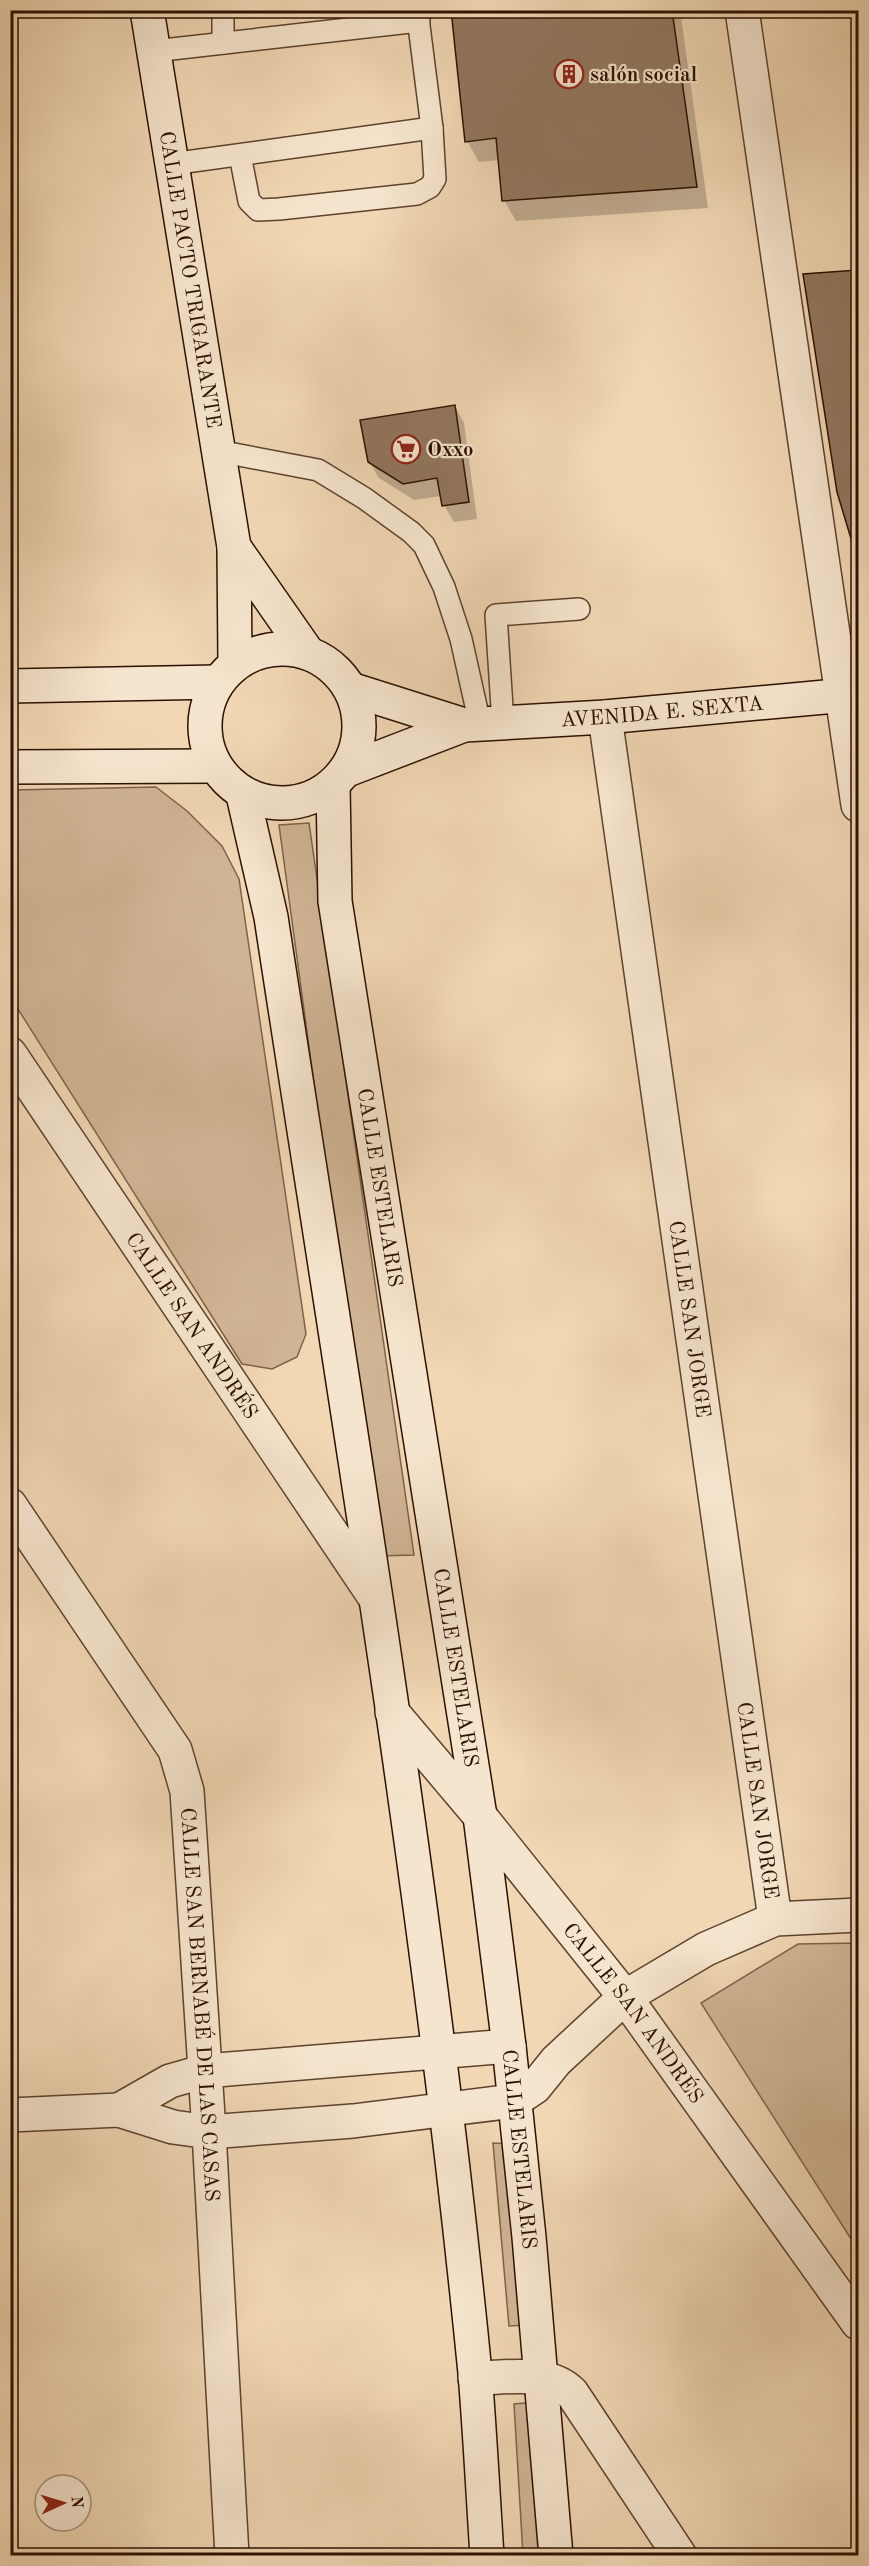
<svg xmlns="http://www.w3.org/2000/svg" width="869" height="2566" font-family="'Old Standard TT',serif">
<rect width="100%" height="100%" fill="#f1d7b4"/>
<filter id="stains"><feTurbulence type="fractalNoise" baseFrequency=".00333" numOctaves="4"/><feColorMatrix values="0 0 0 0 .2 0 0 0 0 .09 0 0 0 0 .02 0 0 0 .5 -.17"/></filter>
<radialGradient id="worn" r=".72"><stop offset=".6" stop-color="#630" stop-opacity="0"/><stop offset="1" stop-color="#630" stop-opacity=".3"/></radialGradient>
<g fill="#d0b595" stroke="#7e624a" stroke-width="1.5">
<polygon points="156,787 187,811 222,846 239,879 306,1334 297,1357 272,1369 242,1364 11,998 11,790"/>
<polygon points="309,823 414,1555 378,1556 279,825"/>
<polygon points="858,1943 858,2250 701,2003 798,1944"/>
<polygon points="493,2143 510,2144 527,2325 509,2326"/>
<polygon points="537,2402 546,2555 523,2555 514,2404"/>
</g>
<g fill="#0003">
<polygon points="452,10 680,10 708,208 516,221 504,200 500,160 479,162 467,141"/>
<polygon points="858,271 858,557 838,492 805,276"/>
<polygon points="455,406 464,423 477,519 454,522 444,505 442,496 414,500 379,478 369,461"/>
</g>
<g fill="#92775e" stroke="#2c1000" stroke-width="1.5">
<polygon points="451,10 672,10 697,187 502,201 496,138 465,142"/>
<polygon points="858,270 858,562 837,492 803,274"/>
<polygon points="455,405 469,502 442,506 437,478 403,484 368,462 360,420"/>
</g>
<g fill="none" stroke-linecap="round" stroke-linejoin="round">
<g stroke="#5d422d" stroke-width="24">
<g id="lane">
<polyline points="223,43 223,10"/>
<polyline points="154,51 419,21"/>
<polyline points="240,155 249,201 258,210 279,209 417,194 430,187 435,179 432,128 417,10"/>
<polyline points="171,164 432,128"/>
<polyline points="218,451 318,470 364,498 411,532 424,545 444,587 461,639 480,724"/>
<polyline points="503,723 496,615 579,609"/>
</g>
</g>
<g stroke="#5d422d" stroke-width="36">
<g id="street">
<polyline points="742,10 858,805"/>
<path id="s1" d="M 605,717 L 775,1919"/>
<path id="s2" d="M 10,1054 L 374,1596"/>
<path id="s3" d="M 10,1505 L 175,1750 L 187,1791 L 209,2132 L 232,2556"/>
<path id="s4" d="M 392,1712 L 480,1816 L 625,1997 L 858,2323"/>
<polyline points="119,2110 170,2081 205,2071 509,2046"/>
<polyline points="10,2115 119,2110 173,2127 209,2132 353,2121 514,2101 535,2087 556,2061 625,1997 706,1949 775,1919 858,1915"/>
<path d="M 475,2378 C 507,2378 548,2369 572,2393 L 680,2556"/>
</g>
</g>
<g stroke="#2c1000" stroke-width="36">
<g id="secondary">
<path id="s5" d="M 147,10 L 234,547 L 235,664"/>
<polyline points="234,547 308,653"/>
<circle cx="282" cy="726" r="77"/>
<polyline points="10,686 217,682"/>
<polyline points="350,689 464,725"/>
<polyline points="10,767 215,766"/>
<path id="s6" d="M 347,770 L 464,725 L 605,717 L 858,694"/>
<path id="s7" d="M 333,785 L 335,901 L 480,1816 L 509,2046 L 529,2237 L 556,2556"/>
<path d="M 243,795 L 271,917 C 345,1401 427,1885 475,2373 C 480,2434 483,2495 487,2556"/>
</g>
</g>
<use href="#lane" stroke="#f6e5ce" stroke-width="21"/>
<use href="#street" stroke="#f6e5ce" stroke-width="33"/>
<use href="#secondary" stroke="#f6e5ce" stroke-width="33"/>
</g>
<defs>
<g id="building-ring" transform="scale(1.5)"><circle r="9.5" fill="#f6e5ce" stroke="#8f2418" stroke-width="1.5"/><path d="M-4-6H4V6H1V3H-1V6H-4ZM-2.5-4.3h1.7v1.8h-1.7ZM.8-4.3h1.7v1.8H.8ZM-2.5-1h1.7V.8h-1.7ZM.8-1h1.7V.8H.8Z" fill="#8f2418"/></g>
<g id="supermarket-ring" transform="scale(1.5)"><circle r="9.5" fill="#f6e5ce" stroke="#8f2418" stroke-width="1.5"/><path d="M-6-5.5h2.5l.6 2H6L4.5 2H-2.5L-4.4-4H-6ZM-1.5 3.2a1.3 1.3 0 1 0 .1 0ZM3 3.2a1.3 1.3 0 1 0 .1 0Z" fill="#8f2418"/></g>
</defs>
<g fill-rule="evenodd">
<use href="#building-ring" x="569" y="74"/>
<use href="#supermarket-ring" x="406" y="449"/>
</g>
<g text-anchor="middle" stroke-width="4.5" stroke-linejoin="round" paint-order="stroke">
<g font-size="21" font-weight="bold" fill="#2c1000" stroke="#f6e5ce" text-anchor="start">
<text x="590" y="81">salón social</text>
<text x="427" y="456">Oxxo</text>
</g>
<g font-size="21" fill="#2c1000" stroke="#f6e5ce">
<text dy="7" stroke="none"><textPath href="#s5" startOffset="273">CALLE PACTO TRIGARANTE</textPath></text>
<text dy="7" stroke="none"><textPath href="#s6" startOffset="324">AVENIDA E. SEXTA</textPath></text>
<text dy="7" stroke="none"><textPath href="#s7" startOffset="406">CALLE ESTELARIS</textPath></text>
<text dy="7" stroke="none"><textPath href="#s1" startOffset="608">CALLE SAN JORGE</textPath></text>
<text dy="7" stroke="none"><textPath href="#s2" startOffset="327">CALLE SAN ANDRÉS</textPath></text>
<text dy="7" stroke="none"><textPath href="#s7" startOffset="892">CALLE ESTELARIS</textPath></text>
<text dy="7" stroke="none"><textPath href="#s1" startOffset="1094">CALLE SAN JORGE</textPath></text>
<text dy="7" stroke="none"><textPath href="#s3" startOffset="552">CALLE SAN BERNABÉ DE LAS CASAS</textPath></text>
<text dy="7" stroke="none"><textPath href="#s4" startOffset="386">CALLE SAN ANDRÉS</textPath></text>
<text dy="7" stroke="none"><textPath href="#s7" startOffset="1378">CALLE ESTELARIS</textPath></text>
</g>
</g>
<rect width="869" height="2566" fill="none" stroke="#f1d7b4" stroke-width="36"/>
<rect x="12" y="12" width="845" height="2542" fill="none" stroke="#2c1000" stroke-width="3"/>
<rect x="18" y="18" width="833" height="2530" fill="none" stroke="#2c1000" stroke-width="1.5"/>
<g transform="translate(63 2503) rotate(86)"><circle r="28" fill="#f6e5ce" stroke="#a5907c" stroke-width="1.5"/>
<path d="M0-4.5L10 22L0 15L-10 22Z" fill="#8f2418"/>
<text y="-9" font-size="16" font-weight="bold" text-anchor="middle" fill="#2c1000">N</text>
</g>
<rect width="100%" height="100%" filter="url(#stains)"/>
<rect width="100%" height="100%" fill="url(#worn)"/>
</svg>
